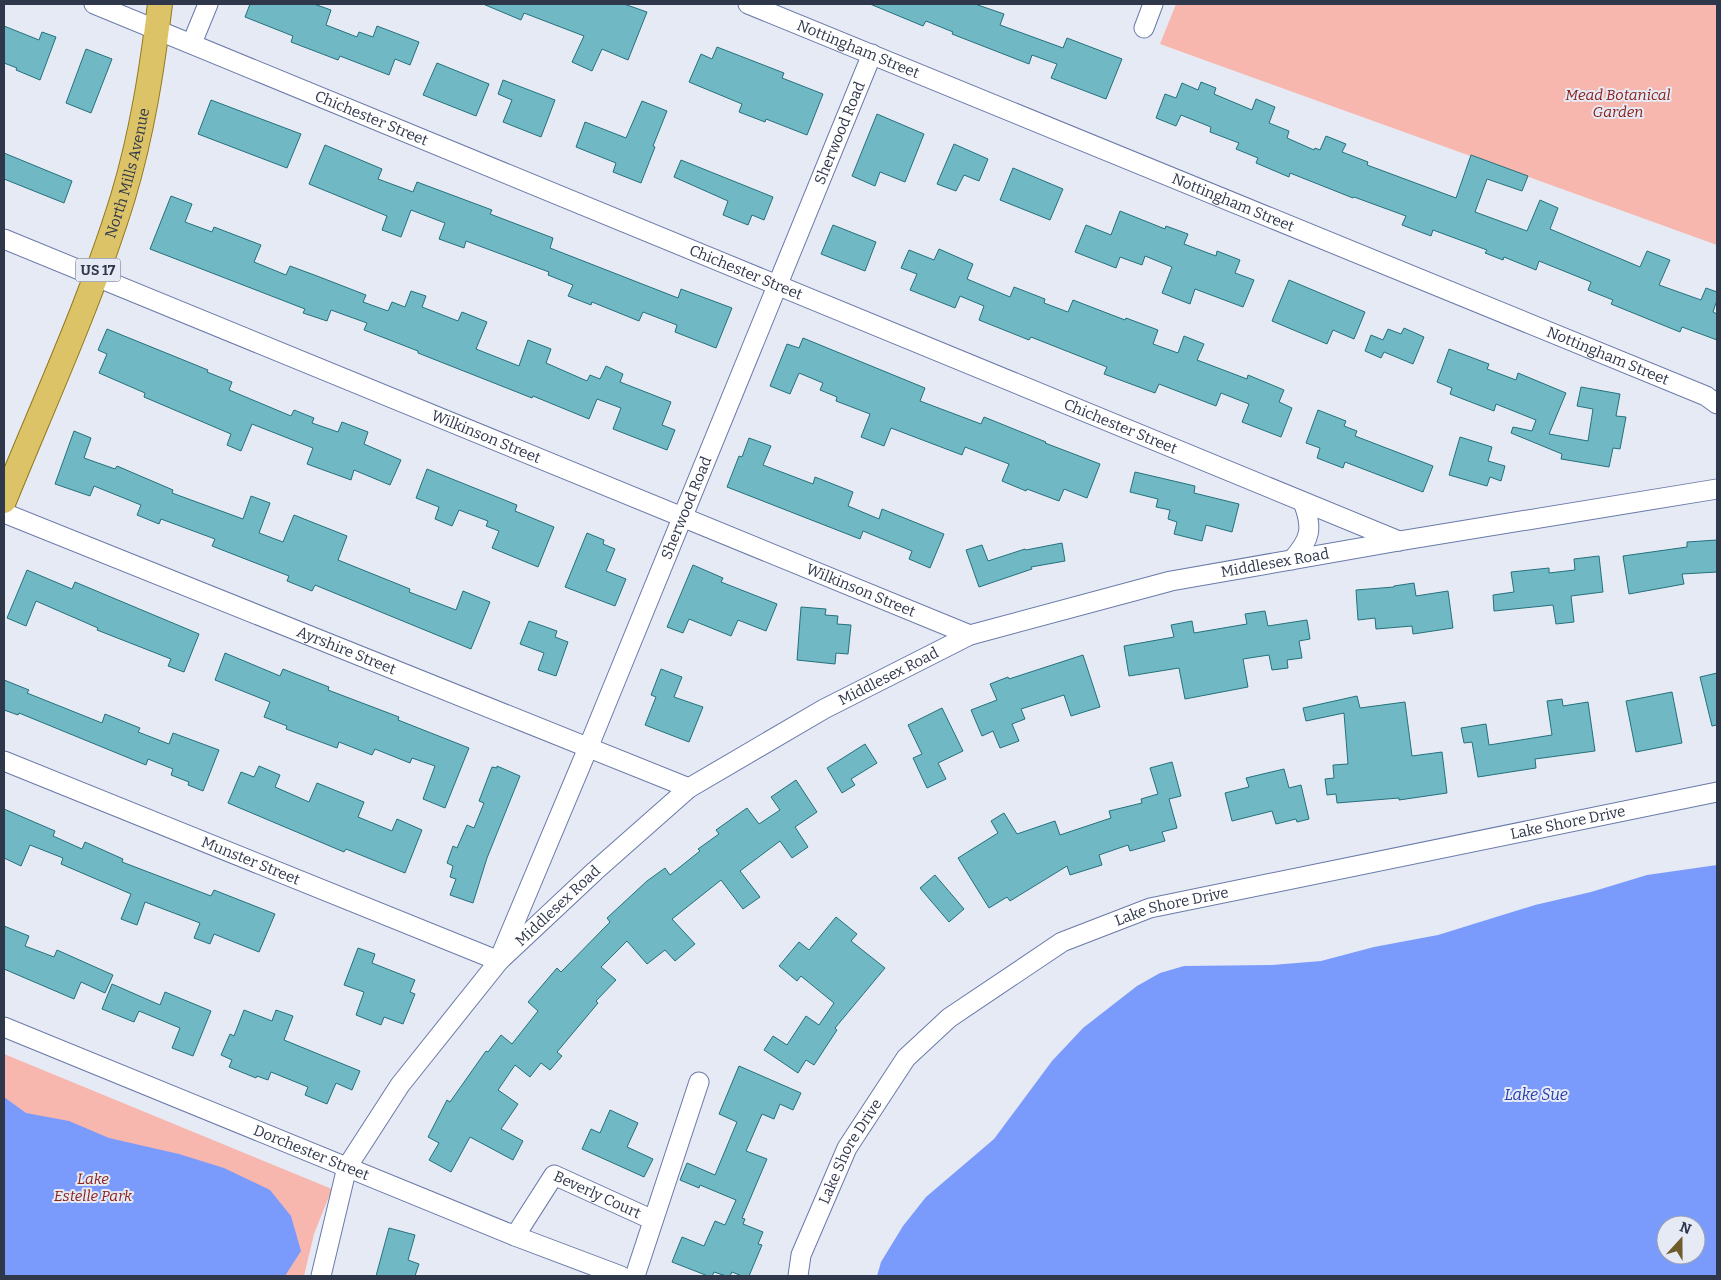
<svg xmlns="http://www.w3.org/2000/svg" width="1721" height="1280" font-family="Bitter,serif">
<rect width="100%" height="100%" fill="#e6eaf5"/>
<g fill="#f7b7ae">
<polygon points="1176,4 1717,4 1717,245 1160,44"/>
<polygon points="4,1054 332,1189 314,1234 304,1276 4,1276"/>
</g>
<g fill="#7a9afc" fill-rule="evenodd">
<path d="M 1717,865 L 1717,1276 L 877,1276 L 881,1262 L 903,1226 L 926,1197 L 994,1139 L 1052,1061 L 1083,1028 L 1137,986 L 1160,973 L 1184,966 L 1272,965 L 1321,961 L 1374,947 L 1438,935 L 1535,905 L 1591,892 L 1647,875 ZM 1666,1225 L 1696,1225 L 1696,1255 L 1666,1255 Z"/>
<polygon points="4,1097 26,1113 69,1121 109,1138 179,1154 224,1168 270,1190 291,1216 301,1251 285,1276 4,1276"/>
</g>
<g fill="#70b9c4" stroke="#24717c">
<polygon points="250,4 314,4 331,10 326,25 357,37 359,32 373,37 377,26 419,42 410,65 395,59 389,75 340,56 338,60 291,42 293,36 245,17"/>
<polygon points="483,4 624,4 647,12 628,60 602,49 592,71 572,62 584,36 524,13 521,20"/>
<polygon points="870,4 975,4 1004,14 1000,25 1063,48 1067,38 1122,59 1106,99 1051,78 1057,64 1032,55 1029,64 952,34 953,32 926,21 923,26"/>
<polygon points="4,26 39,40 42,32 56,37 40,80 16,70 17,68 4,63"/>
<polygon points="717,47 784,73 782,78 823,94 807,135 766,119 765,122 739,112 742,104 689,82 701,54 712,59"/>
<polygon points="86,49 112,59 91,113 66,103"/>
<polygon points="437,63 489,84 476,116 423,95"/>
<polygon points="503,80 555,100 541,137 503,122 512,100 498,94"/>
<polygon points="1201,82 1216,88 1214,94 1252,110 1256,99 1275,107 1269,123 1289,131 1287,138 1314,150 1315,148 1320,150 1326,136 1346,144 1342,152 1368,162 1367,165 1456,198 1471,155 1528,176 1522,191 1487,179 1475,212 1527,231 1540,200 1558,208 1550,229 1640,267 1647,251 1670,260 1659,285 1701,300 1706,288 1717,292 1717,300 1713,312 1717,314 1717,340 1682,327 1680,332 1611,304 1613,300 1588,290 1591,282 1539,261 1536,270 1504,257 1503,260 1485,253 1487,250 1433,230 1431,236 1402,225 1406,216 1354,197 1353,198 1290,173 1289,177 1256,163 1258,158 1236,149 1239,143 1210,132 1211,127 1181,115 1176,126 1156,118 1165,94 1176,98 1182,83 1198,90"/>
<polygon points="211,100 301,134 287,168 198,134"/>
<polygon points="642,101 667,111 653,146 655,147 641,183 613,172 616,163 576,147 585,122 626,138"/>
<polygon points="877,114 924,134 905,182 880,172 875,186 852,176"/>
<polygon points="954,144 988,159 979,181 964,175 956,191 937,184"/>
<polygon points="325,145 382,169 378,179 413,192 417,182 492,210 490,214 553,238 550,248 678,298 681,289 732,308 716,348 675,332 677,325 643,312 639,321 592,302 591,305 568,296 573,285 548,275 549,272 466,241 464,248 439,239 445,223 411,210 401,237 382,230 387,216 309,184"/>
<polygon points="4,153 72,181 64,203 4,179"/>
<polygon points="681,160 773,197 764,220 752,215 748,225 723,215 728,201 674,177"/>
<polygon points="1013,168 1063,189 1050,220 1000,200"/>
<polygon points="171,196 192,204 185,222 212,232 214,227 261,245 254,262 286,275 290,266 317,276 366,295 363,302 388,311 392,302 405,307 411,291 426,296 422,307 458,321 462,312 487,322 476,349 519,366 528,340 551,349 546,363 587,381 590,375 600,379 606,366 623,374 620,382 671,402 662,425 675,430 667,450 613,429 621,408 597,399 589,419 533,396 532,398 418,353 418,351 364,330 367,323 331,310 327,321 303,313 305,309 150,249"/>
<polygon points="1120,211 1165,229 1166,226 1188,234 1184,244 1216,256 1217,251 1240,260 1235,273 1254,280 1243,307 1195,289 1190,304 1162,293 1172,267 1145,256 1142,265 1120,257 1116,268 1075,252 1086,225 1111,235"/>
<polygon points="833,225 876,242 865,271 821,254"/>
<polygon points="939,249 973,264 967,279 1010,297 1014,287 1045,299 1044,303 1068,312 1073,300 1125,320 1126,318 1158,330 1153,344 1178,353 1184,336 1204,344 1197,360 1247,379 1248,375 1284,390 1279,402 1292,408 1281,437 1242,422 1249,404 1221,393 1216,406 1159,384 1155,393 1104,374 1107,367 1031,337 1029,340 979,320 984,306 960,296 955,308 910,290 917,274 901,268 909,250 934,260"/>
<polygon points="1289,280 1365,312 1354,339 1333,330 1327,344 1272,321"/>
<polygon points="1404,328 1424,337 1413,364 1384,352 1381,358 1365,351 1371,335 1383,340 1388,329 1401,334"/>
<polygon points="107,329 208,370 207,372 232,382 229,390 291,416 294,410 314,418 312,423 338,432 342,422 368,432 364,444 401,460 390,485 354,470 351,480 307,464 313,448 252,424 241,451 227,445 231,434 144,397 145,393 99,373 107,354 98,350"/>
<polygon points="803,338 925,388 920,401 981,424 984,417 1046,442 1045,443 1100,464 1087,498 1064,489 1059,501 1027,489 1026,491 1002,481 1009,464 965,447 962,455 891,428 884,446 861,437 870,414 836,401 837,397 820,390 823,383 799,373 790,394 770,386 787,344 799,348"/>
<polygon points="1449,349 1489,364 1487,369 1516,380 1518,373 1566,393 1549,434 1588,441 1593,409 1577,406 1581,387 1620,394 1616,416 1626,417 1620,449 1613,448 1609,467 1561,459 1562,454 1511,433 1513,427 1532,431 1536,420 1496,404 1494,411 1450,394 1452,388 1437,382"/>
<polygon points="1318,410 1346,421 1344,426 1357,431 1355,436 1433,466 1423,492 1345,462 1343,468 1317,458 1320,448 1306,443"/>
<polygon points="74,431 91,438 84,458 115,469 117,466 173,490 172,493 243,519 251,496 270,503 259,533 283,542 294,515 347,536 338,560 410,589 409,592 456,610 463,591 490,602 471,649 315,585 312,591 287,581 289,576 212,546 215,539 161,519 159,524 137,515 141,505 94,486 90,496 55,484"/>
<polygon points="1460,437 1492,447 1488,461 1505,466 1501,481 1490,477 1487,486 1449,475"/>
<polygon points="749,438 771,446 763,465 813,484 815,477 853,492 848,506 879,519 882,509 944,534 930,568 909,559 912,551 863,531 860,539 727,487 739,456 742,457"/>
<polygon points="427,469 517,505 515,511 554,527 538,567 492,548 499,531 486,526 488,521 459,510 452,526 435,519 439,507 416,498"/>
<polygon points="1135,472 1195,486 1194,493 1239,504 1232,532 1206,525 1202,541 1174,534 1177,522 1168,519 1170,510 1156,507 1158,499 1130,492"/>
<polygon points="587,533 604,540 603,544 615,549 606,571 626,579 615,606 565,587"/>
<polygon points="1717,540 1717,572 1682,574 1684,584 1629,594 1623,556 1687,547 1687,542"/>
<polygon points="1062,543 1065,561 1031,567 1032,569 979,587 966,550 982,545 988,561 1025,549 1026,550"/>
<polygon points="1599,556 1603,592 1571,596 1574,622 1556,624 1553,605 1494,611 1493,595 1514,592 1511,572 1549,568 1549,573 1575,570 1574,559"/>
<polygon points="693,565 723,578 721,582 777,604 766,631 738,620 731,636 689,619 683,633 667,627"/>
<polygon points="27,570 72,589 75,582 199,634 184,672 168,666 171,659 97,630 98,628 36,601 26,626 7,618"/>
<polygon points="1414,583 1416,596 1448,591 1453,628 1413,634 1412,626 1376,629 1375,618 1358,620 1356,590 1394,587 1394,586"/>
<polygon points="801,607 826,609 825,615 838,616 837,624 851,625 848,654 836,653 835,664 797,660"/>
<polygon points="1265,611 1268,626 1307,620 1310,639 1299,641 1302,658 1287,660 1288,668 1272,670 1269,655 1243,659 1248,687 1185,699 1179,668 1129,676 1124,646 1174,637 1171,625 1192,621 1194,633 1247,624 1245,614"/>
<polygon points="529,621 557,631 555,637 568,642 556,676 538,670 544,653 520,644"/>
<polygon points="225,653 280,676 283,669 329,687 328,690 399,717 398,720 469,748 445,808 423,799 435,766 412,758 410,763 375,749 372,755 339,742 337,748 286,729 287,726 264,717 270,702 215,680"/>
<polygon points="1083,655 1100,707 1071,716 1064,695 1021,709 1025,719 1012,724 1019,741 1000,748 993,731 982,736 971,710 997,700 990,684 1008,677 1009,679"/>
<polygon points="661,669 682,677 674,697 703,707 689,742 645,725 656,697 651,695"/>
<polygon points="1717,673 1717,725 1712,726 1700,677"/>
<polygon points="4,680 29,690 27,693 102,723 105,714 140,728 138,732 169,744 173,733 219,750 203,791 188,785 189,782 171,775 173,769 148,759 146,765 19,713 18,715 4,710"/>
<polygon points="1672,692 1682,743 1636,752 1626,701"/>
<polygon points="1357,696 1360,708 1405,702 1412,756 1442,752 1447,793 1399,800 1399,798 1337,803 1336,794 1327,795 1325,779 1334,778 1333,765 1348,764 1344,713 1306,721 1303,708"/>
<polygon points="1562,699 1563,706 1588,702 1595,751 1535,759 1536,768 1478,777 1472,742 1464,743 1461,728 1486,724 1489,745 1552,735 1547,701"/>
<polygon points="942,708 963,751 938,763 946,779 927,788 913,758 922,754 908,725"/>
<polygon points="865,744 877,763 851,779 855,785 842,793 827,768"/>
<polygon points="1172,762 1181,796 1169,799 1177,828 1162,832 1165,841 1130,851 1128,845 1099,855 1102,865 1070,875 1067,866 1010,901 1007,897 989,908 958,858 998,833 991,821 1004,813 1017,834 1055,821 1060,835 1111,818 1109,811 1142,803 1141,799 1158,794 1150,768"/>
<polygon points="259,766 280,775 275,787 309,802 317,783 364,802 358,817 392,831 397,819 422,830 405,873 346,849 344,852 228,803 241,772 254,777"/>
<polygon points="497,766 520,776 487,858 473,903 450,895 456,879 450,877 453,866 447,863 453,846 457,848 467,825 474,828 484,803 479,801 492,767 497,768"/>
<polygon points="1284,769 1289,788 1301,785 1309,819 1297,822 1296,819 1276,824 1272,811 1232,821 1225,793 1249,787 1246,778"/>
<polygon points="796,780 817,812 795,827 808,847 792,858 780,841 740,871 760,897 743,909 721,880 672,919 695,944 675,961 665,950 647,964 627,941 601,967 616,980 596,1001 598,1003 557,1052 562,1056 550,1070 541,1063 530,1077 515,1065 498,1090 518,1104 501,1129 523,1141 513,1160 470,1137 451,1172 429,1160 439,1143 428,1137 447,1100 450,1102 486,1051 488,1052 501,1035 512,1044 538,1011 528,1002 557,968 561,972 610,922 607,918 647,881 665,868 670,875 700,851 698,849 719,834 716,830 747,808 759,824 780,810 771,797"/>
<polygon points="4,809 55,831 53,836 82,849 85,842 123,859 122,862 211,896 214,890 275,914 259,952 214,934 210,944 194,938 200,923 145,902 137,925 121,919 131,894 61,864 63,858 30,845 21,866 4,858"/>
<polygon points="935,875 964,909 949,922 920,888"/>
<polygon points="836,917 857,934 851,941 885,968 835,1028 837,1030 814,1065 806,1060 798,1073 764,1050 773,1036 787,1045 806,1016 819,1025 834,1003 801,976 797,981 779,966 799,942 809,950"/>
<polygon points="4,926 29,936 25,946 54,957 57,950 113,975 105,993 81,982 74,999 4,969"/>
<polygon points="358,948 375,954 372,963 415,980 410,992 415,994 403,1024 384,1017 381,1025 356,1015 364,992 344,985"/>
<polygon points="112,984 160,1005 165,992 211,1011 193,1056 172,1048 180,1028 139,1011 134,1022 102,1009"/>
<polygon points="244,1010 272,1021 276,1010 293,1016 284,1040 360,1071 352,1090 336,1083 327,1104 305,1095 308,1087 271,1072 268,1080 257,1076 256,1078 229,1067 232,1060 221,1055 230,1034 234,1036"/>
<polygon points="739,1066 801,1093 793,1110 780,1104 774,1119 762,1114 746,1151 767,1159 742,1218 745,1219 743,1224 763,1232 758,1244 762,1245 749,1276 742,1276 732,1272 730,1276 726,1276 714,1272 712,1276 708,1276 672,1262 682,1237 704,1246 715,1221 725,1225 736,1200 700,1185 699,1188 680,1180 687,1163 715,1175 737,1122 719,1114"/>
<polygon points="610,1110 638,1123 627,1147 653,1159 644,1177 582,1149 591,1129 600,1133"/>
<polygon points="389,1228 415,1235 408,1260 419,1264 415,1276 376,1276"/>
</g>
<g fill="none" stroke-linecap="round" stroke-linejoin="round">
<g stroke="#697aa9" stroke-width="21">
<g id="minor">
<path id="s1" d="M 94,4 L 1399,541"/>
<path id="s2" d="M 748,4 L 1706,396 L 1717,404"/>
<polyline points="1144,28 1153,4"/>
<polyline points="192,43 208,4"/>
<path id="s3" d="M 4,239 L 970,635"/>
<path id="s4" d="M 4,513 L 689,788"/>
<path d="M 1292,560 C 1311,539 1313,528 1303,502"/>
<path id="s5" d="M 4,761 L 499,961"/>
<path id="s6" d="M 501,955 L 588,748 L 872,54"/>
<path id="s7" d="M 4,1027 L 515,1236 L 621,1276"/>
<path id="s8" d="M 515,1236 L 554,1175 L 653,1220"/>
<path id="s9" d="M 321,1276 L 347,1167 L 400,1085 L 499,961 L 595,871 L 689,788 L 824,709 L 970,635 L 1171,581 L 1399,541 L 1717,489"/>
<polyline points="635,1276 699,1082"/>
<path id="s10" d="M 798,1276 L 801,1255 L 847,1148 L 906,1058 L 949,1018 L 1062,942 L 1150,908 L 1717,792"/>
</g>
</g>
<g stroke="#92781c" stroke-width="26">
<g id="major">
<path id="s11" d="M 4,501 C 45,400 91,301 123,197 C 142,134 152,69 160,4"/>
</g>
</g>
<use href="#minor" stroke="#fff" stroke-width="19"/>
<use href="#major" stroke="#ddc367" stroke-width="24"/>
</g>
<g text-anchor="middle" stroke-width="4" stroke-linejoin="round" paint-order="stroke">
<rect fill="#e6eaf5" stroke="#666d7e" stroke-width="1" x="75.5" y="258.5" width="45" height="23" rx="4"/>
<g font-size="14" font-weight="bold" fill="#2f374b">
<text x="98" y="275">US 17</text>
</g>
<g font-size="15" fill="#2f374b" stroke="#e6eaf5">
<text dy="5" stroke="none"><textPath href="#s2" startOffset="119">Nottingham Street</textPath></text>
<text dy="5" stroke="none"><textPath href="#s1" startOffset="300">Chichester Street</textPath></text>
<text dy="5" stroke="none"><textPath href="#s6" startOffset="889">Sherwood Road</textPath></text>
<text dy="5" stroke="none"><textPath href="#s11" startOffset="351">North Mills Avenue</textPath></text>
<text dy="5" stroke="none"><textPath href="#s2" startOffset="524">Nottingham Street</textPath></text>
<text dy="5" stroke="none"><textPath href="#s1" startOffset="705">Chichester Street</textPath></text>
<text dy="5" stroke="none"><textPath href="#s2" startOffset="929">Nottingham Street</textPath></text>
<text dy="5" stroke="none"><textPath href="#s1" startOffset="1110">Chichester Street</textPath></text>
<text dy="5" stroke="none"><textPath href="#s3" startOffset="521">Wilkinson Street</textPath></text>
<text dy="5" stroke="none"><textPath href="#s6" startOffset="484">Sherwood Road</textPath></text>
<text dy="5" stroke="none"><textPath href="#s9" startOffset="1259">Middlesex Road</textPath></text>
<text dy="5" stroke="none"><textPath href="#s3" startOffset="926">Wilkinson Street</textPath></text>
<text dy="5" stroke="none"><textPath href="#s4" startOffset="369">Ayrshire Street</textPath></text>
<text dy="5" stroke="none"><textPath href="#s9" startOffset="854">Middlesex Road</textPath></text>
<text dy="5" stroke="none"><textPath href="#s10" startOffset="961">Lake Shore Drive</textPath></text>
<text dy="5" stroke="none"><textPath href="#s5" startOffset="266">Munster Street</textPath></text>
<text dy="5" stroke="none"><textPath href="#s9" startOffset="449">Middlesex Road</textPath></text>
<text dy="5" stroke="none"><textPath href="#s10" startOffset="556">Lake Shore Drive</textPath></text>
<text dy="5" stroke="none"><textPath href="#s7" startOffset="332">Dorchester Street</textPath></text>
<text dy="5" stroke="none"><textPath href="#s10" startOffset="136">Lake Shore Drive</textPath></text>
<text dy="5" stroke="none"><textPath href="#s8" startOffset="120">Beverly Court</textPath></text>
</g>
<g font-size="15" font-style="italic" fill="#8b211b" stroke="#e6eaf5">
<text x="1618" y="100">Mead Botanical<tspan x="1618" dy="17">Garden</tspan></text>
<text x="93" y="1184">Lake<tspan x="93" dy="17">Estelle Park</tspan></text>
</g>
<g font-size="16" font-style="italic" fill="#273ead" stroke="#e6eaf5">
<text x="1536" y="1100">Lake Sue</text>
</g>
</g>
<rect width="1721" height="1280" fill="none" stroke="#2f374b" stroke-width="10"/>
<g transform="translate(1681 1240) rotate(21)"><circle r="24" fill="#e6eaf5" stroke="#9da2b1"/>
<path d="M0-4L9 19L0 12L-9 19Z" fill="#6e5b2a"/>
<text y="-8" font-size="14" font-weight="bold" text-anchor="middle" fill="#2f374b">N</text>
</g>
</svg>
